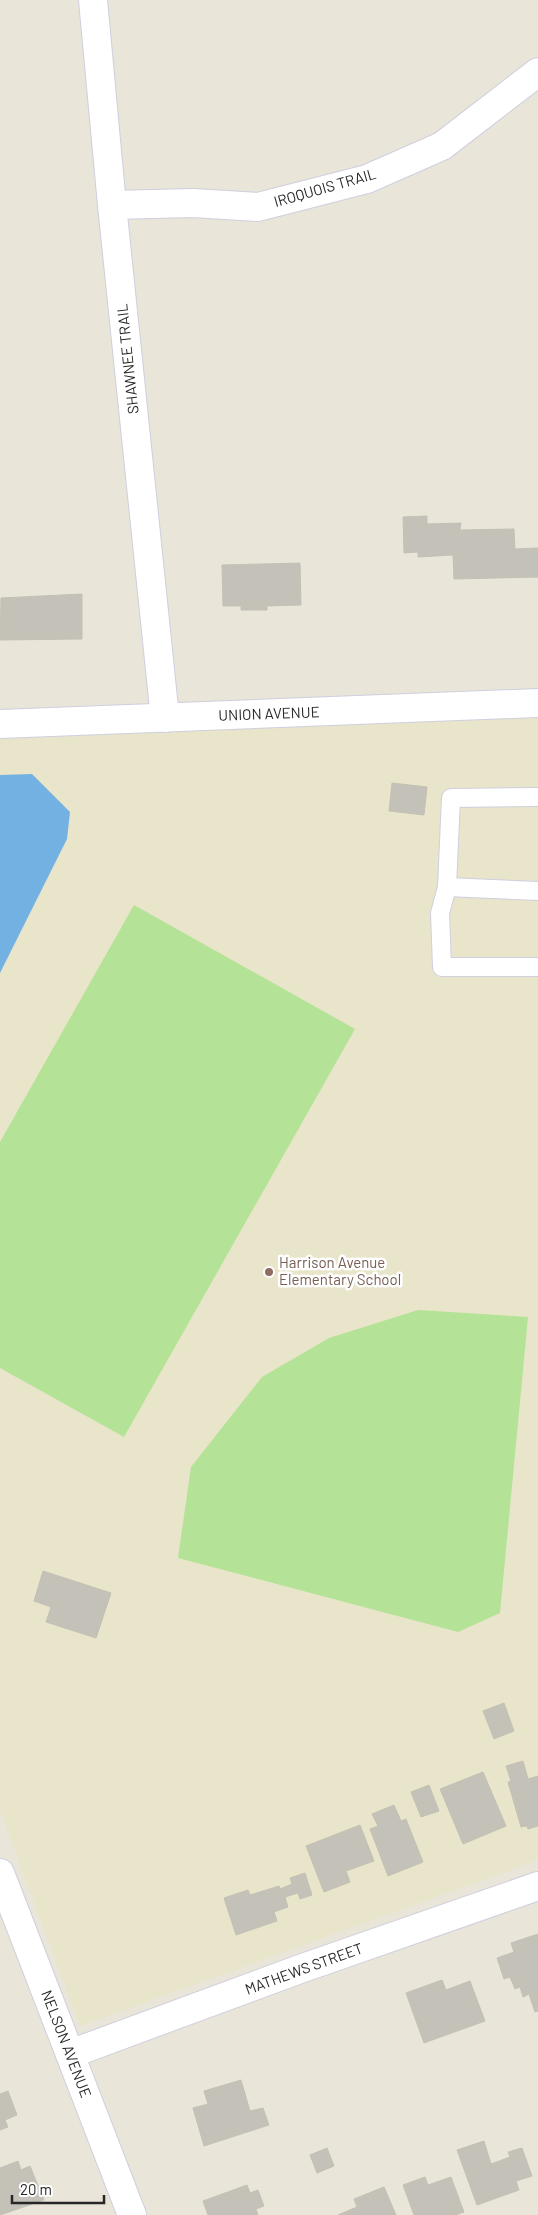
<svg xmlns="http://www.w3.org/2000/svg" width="538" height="2215" font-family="Barlow,sans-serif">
<rect width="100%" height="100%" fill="#e9e5d9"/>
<polygon fill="#e9e5ca" points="538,713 538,1860 80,2026 0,1811 0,732"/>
<g fill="#b4e296">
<polygon points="134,905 355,1029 124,1437 0,1368 0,1142"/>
<polygon points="418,1310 528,1317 500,1613 458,1632 178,1558 191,1467 262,1377 329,1338"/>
</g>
<polygon fill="#74b1e3" points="32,774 70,812 67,839 0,973 0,775"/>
<g fill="#c4c1b9" stroke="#c3c1b4">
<polygon points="427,516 427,524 461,523 460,530 514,529 515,549 538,548 538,577 454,579 453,555 418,557 418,552 404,553 403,517"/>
<polygon points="300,563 301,605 267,606 267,610 241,610 241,606 223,606 222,565"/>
<polygon points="82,594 82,639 0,640 1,598"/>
<polygon points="392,783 427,787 424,815 389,811"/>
<polygon points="43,1571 111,1593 96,1638 46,1622 51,1607 34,1601"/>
<polygon points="504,1703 514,1731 494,1739 483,1711"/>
<polygon points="523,1761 528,1779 538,1776 538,1826 528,1829 527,1826 521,1827 508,1782 511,1781 506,1766"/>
<polygon points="483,1772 506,1826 463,1844 440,1789"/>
<polygon points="429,1785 439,1811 421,1817 411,1792"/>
<polygon points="394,1805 401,1821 406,1819 423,1862 388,1876 370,1829 378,1826 372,1814"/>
<polygon points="360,1825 374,1861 346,1871 350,1882 324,1892 306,1846"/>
<polygon points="305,1873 312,1895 300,1899 298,1893 285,1897 288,1907 274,1912 277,1921 236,1935 224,1898 248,1890 250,1895 279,1886 280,1889 292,1884 290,1878"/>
<polygon points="538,1934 538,2011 535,2012 529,1994 523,1997 520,1987 515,1989 510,1977 504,1979 497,1958 514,1952 511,1943"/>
<polygon points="442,1980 446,1990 470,1981 485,2021 424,2043 406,1993"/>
<polygon points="241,2080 250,2111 263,2108 269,2125 204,2146 193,2108 208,2104 204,2091"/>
<polygon points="8,2091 17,2115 5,2120 8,2127 0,2130 0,2094"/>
<polygon points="484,2141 491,2164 510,2157 508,2152 522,2148 532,2176 516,2181 519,2190 477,2205 457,2150"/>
<polygon points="327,2148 334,2166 317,2173 310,2155"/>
<polygon points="18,2161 21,2170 30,2166 44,2200 0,2215 0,2168"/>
<polygon points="425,2177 428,2185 451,2177 464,2212 455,2215 414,2215 403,2185"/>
<polygon points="247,2185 250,2193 258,2190 264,2206 256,2209 258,2215 208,2215 203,2201"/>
<polygon points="384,2187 396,2215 338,2215 357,2207 354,2199"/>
</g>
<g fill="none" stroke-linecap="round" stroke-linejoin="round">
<g stroke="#cfcfdf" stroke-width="20">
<g id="service">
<polyline points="538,797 451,798 447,887 440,913 442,967 538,967"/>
<polyline points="447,887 538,891"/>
</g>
</g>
<g stroke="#cfcfdf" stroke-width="30">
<g id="minor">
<polyline points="93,0 112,205 165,718"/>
<polyline points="112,205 193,203 258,207 367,179 442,146 538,72"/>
<polyline points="0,1873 132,2215"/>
<polyline points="70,2054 300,1969 538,1886"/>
</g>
</g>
<g stroke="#cfcfdf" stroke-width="30">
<polyline id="tertiary" points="0,724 538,703"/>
</g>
<use href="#service" stroke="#fff" stroke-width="18"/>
<use href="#minor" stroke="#fff" stroke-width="28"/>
<use href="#tertiary" stroke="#fff" stroke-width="28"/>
</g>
<circle fill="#8d6e63" stroke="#fff" stroke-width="2" cx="269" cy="1272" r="5"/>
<g text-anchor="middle" stroke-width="5" stroke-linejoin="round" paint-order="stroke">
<g font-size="15" fill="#272727" stroke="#fff">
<text transform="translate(325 188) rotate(-16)" y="5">IROQUOIS TRAIL</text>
<text transform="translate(128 359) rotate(-96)" y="5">SHAWNEE TRAIL</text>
<text transform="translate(269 714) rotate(-2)" y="5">UNION AVENUE</text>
<text transform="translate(304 1969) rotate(-20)" y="5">MATHEWS STREET</text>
<text transform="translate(66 2044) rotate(69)" y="5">NELSON AVENUE</text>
</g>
<g font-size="15" fill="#785e54" stroke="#fff" text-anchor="start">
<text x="279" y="1268">Harrison Avenue<tspan x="279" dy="17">Elementary School</tspan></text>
</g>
</g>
<path d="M12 2195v8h92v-8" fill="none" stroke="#272727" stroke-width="2.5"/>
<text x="20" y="2195" font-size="15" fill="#272727" stroke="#ffffff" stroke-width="4" paint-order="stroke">20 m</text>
</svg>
